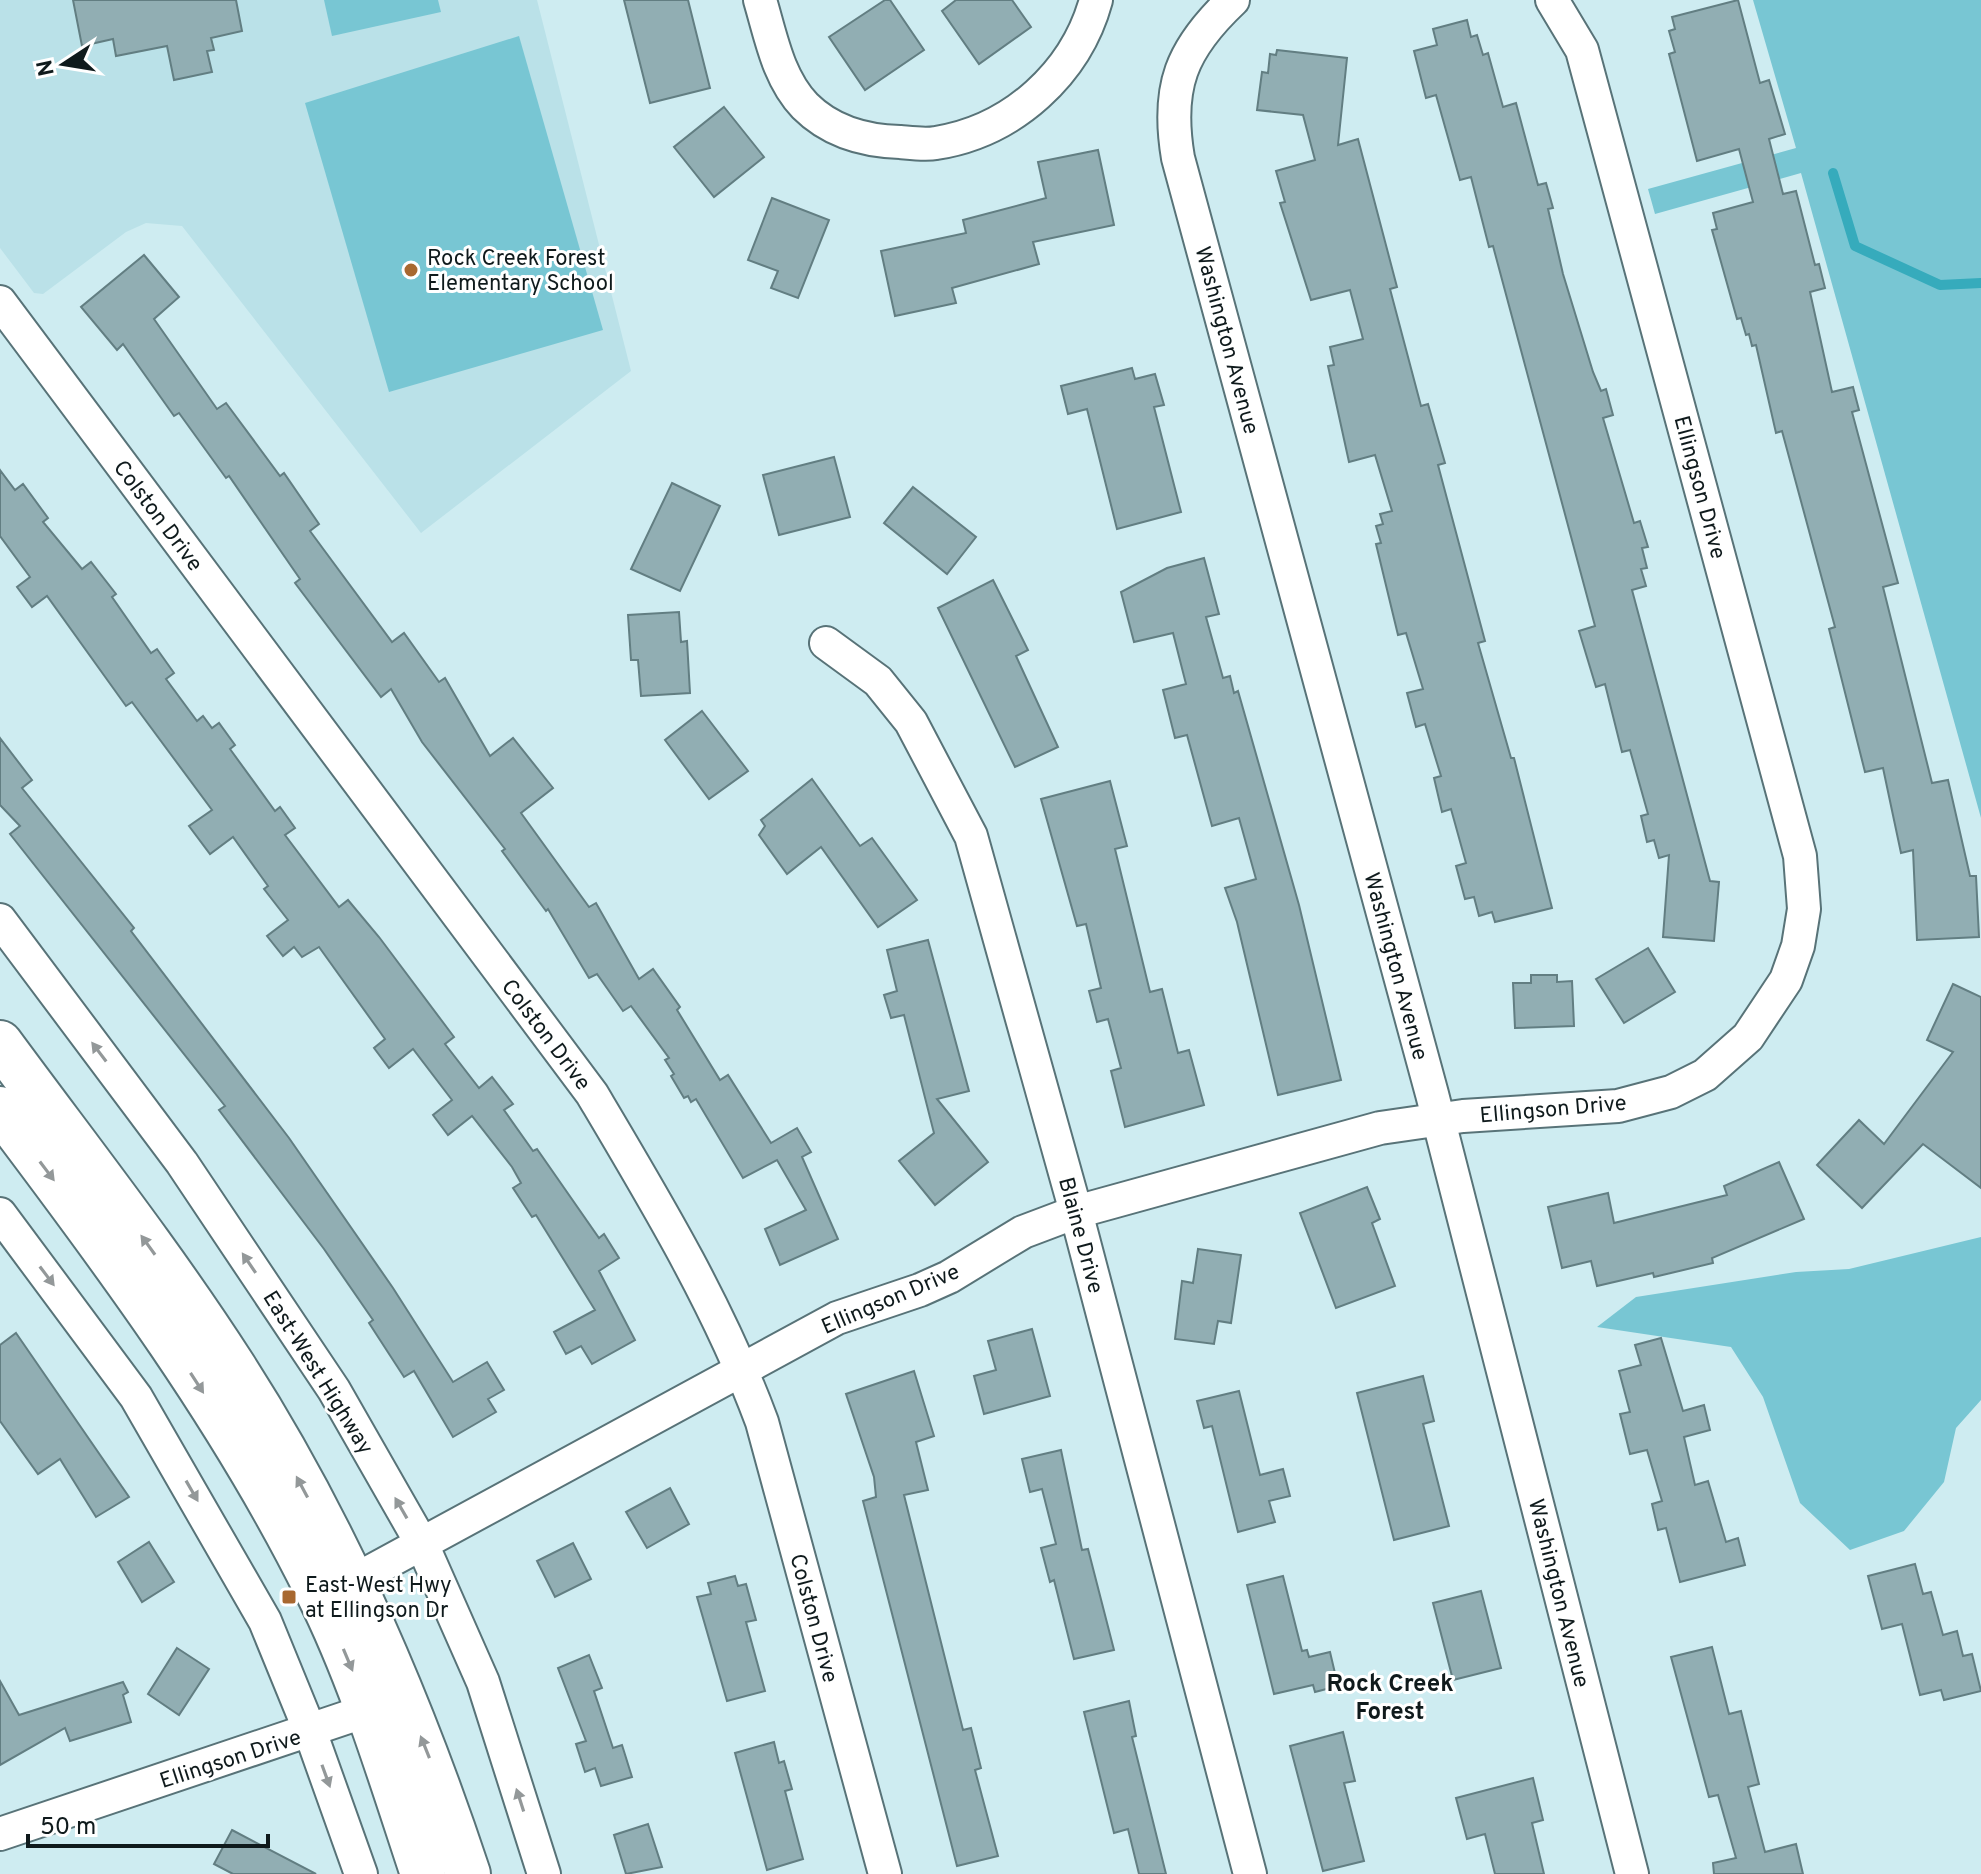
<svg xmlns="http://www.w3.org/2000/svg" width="1981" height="1874" font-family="Overpass,sans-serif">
<rect width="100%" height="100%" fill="#ceecf1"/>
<polygon fill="#bae1e8" points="0,0 537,0 631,371 421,533 182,226 146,223 126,232 43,294 34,293 0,248"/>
<g fill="#78c6d3">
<polygon points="324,0 438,0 441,12 332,36"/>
<polygon points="1753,0 1981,0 1981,818 1801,173 1655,214 1648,189 1796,148"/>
<polygon points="519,36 603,330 389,392 305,103"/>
<polygon points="1981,1237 1981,1400 1956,1428 1944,1482 1904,1531 1850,1550 1800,1503 1763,1397 1731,1347 1597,1327 1636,1297 1796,1272 1849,1269"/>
</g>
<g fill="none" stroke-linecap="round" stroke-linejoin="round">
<polyline stroke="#36abbc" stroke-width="10" points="1833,173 1855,246 1940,285 1981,283"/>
</g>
<g fill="#91aeb3" stroke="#627e82" stroke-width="2">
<polygon points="73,0 236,0 242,31 211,38 214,50 207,51 212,72 174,80 167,46 116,56 113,39 82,46"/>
<polygon points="624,0 688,0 710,88 650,103"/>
<polygon points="885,0 890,0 924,50 865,90 829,37"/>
<polygon points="956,0 1012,0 1031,27 979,64 942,11"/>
<polygon points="1738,0 1760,83 1769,80 1785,134 1769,139 1783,194 1796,191 1815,265 1819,264 1825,288 1810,292 1832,392 1853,387 1859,410 1852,412 1898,583 1883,587 1932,783 1948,780 1970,876 1976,876 1979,937 1917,940 1913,850 1901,853 1883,768 1865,772 1829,629 1835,627 1782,431 1776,433 1756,345 1752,346 1749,334 1746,335 1741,318 1737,319 1712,230 1717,229 1713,213 1753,202 1739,149 1697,161 1669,54 1675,52 1669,31 1675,29 1672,17"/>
<polygon points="1467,20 1471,37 1477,35 1483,55 1488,53 1503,107 1516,103 1538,185 1546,183 1553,208 1548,209 1563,274 1593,372 1601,391 1606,389 1613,415 1603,418 1634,523 1640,521 1648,547 1642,548 1647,568 1641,569 1646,586 1632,590 1710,881 1719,882 1714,941 1663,937 1669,855 1659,858 1654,840 1647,842 1641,816 1648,814 1630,750 1622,752 1605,684 1596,687 1579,631 1595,626 1493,246 1489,247 1471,177 1460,180 1436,95 1426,98 1414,51 1437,45 1433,29"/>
<polygon points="1277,50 1347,58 1338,145 1358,139 1397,287 1390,289 1421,406 1428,404 1445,463 1438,465 1485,641 1478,643 1511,758 1514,758 1552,908 1495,922 1492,912 1479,916 1474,897 1465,899 1456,866 1466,863 1451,809 1442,812 1434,778 1441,776 1425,724 1416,727 1407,693 1423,689 1406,633 1398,635 1376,544 1381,543 1376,526 1383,524 1380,514 1392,511 1375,455 1349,462 1328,366 1334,365 1330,347 1363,339 1350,290 1311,300 1280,203 1285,202 1276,171 1315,160 1303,115 1257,110 1262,72 1268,73 1270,54 1276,55"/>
<polygon points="724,107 764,157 714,197 674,147"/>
<polygon points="1098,150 1114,225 1033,242 1039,264 952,288 956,303 895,316 881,251 966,233 963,220 1046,198 1038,162"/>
<polygon points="772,198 829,220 798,298 771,288 778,271 748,260"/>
<polygon points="144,255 179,297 154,319 217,409 226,403 280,476 284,473 319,524 310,531 392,642 404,633 439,682 445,678 490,756 513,738 553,788 521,813 589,907 596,903 639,979 653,969 680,1007 677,1010 720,1080 728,1075 771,1143 797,1128 811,1152 802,1157 838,1239 780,1265 765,1229 806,1210 777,1160 743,1178 696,1099 691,1102 688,1096 684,1098 671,1076 674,1074 665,1060 669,1058 631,1006 623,1011 597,974 589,978 548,909 546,911 502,851 505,849 422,742 391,689 381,697 295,583 300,579 229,476 226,478 179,413 174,416 123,344 117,350 81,307"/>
<polygon points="1132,368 1135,379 1155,374 1164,405 1154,407 1181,512 1117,529 1087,409 1068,414 1061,386"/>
<polygon points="834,457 850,517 779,535 763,475"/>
<polygon points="0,470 15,490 23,484 48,518 43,522 82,569 91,562 116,594 112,597 151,653 157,649 174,673 166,679 197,721 203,716 212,728 219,723 235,745 230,749 275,811 280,807 295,828 285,835 339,907 348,900 379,937 454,1037 445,1044 479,1088 492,1077 513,1104 504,1110 533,1151 537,1149 599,1238 604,1234 619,1258 599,1271 635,1340 592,1364 581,1346 566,1354 554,1332 595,1310 536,1215 532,1217 513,1188 521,1183 512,1167 472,1116 448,1135 433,1115 452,1100 413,1049 389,1068 374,1048 385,1039 319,947 302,957 294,947 283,956 267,936 288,920 264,889 268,886 233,837 210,854 189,826 212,810 132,702 126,706 47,596 32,607 17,587 30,577 0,536"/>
<polygon points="672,483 720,506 680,591 631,569"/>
<polygon points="913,487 976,537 947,574 884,523"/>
<polygon points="1204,558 1219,614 1206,617 1223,678 1230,676 1234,693 1238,691 1299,905 1341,1080 1278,1095 1237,922 1225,888 1256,879 1239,818 1212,826 1187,735 1175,738 1163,690 1186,684 1173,633 1134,642 1121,592 1167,568"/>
<polygon points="993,580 1028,650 1016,656 1058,747 1015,767 938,608"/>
<polygon points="679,612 681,642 687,641 690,693 641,696 638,660 631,660 628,615"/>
<polygon points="702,711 748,771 709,799 665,740"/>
<polygon points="0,738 32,780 22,788 134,928 131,931 289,1138 393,1288 453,1382 487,1362 504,1390 488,1399 496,1412 453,1437 414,1371 404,1377 369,1323 373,1320 324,1249 219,1110 225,1106 10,834 20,826 0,805"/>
<polygon points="812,779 860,846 872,838 917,900 878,927 821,847 787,874 759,835 765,826 761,820"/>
<polygon points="1110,781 1127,846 1115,849 1150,992 1162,989 1178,1053 1189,1050 1204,1105 1125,1127 1111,1071 1121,1068 1108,1019 1097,1022 1089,991 1101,988 1086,924 1077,926 1041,799"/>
<polygon points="928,940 969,1091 937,1099 988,1162 935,1205 899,1161 934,1133 904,1015 891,1018 884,995 897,991 887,950"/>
<polygon points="1648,948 1675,992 1624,1023 1596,979"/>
<polygon points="1531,975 1557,975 1557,982 1572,981 1574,1026 1515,1028 1513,983 1531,983"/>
<polygon points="1953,984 1981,997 1981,1188 1923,1144 1862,1208 1817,1165 1859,1120 1884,1144 1953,1052 1927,1040"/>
<polygon points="1779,1162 1804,1219 1712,1258 1713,1263 1654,1277 1653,1273 1597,1286 1591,1261 1562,1268 1548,1207 1608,1193 1614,1223 1727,1195 1724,1186"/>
<polygon points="1367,1187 1380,1219 1372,1223 1395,1286 1336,1308 1300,1213"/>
<polygon points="1198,1249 1241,1255 1231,1323 1218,1321 1214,1344 1175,1339 1182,1281 1193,1283"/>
<polygon points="1032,1329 1050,1396 984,1414 974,1376 996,1370 988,1341"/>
<polygon points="16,1333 129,1497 96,1517 60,1459 38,1474 0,1421 0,1345"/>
<polygon points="1661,1338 1683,1411 1704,1405 1710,1430 1684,1437 1695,1485 1708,1481 1726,1542 1738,1538 1745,1565 1680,1582 1666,1528 1658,1530 1652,1504 1662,1501 1647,1450 1630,1454 1620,1414 1630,1412 1619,1371 1641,1365 1635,1345"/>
<polygon points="914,1371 934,1436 916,1442 928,1490 904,1495 963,1730 971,1728 981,1768 975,1770 998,1856 957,1866 863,1501 876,1497 874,1477 846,1394"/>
<polygon points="1423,1376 1434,1421 1423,1424 1449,1526 1394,1540 1357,1393"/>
<polygon points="1239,1391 1260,1475 1283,1469 1290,1496 1269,1501 1275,1522 1238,1532 1212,1426 1204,1428 1197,1401"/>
<polygon points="1061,1450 1082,1550 1088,1549 1114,1650 1074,1659 1054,1580 1050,1582 1041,1548 1056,1544 1042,1489 1030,1492 1022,1459"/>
<polygon points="670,1488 689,1524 647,1548 626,1512"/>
<polygon points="149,1542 174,1582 142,1602 118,1562"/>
<polygon points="573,1543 591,1579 555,1597 537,1561"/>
<polygon points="1915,1564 1923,1594 1931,1592 1943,1635 1957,1631 1963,1656 1972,1654 1981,1691 1944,1700 1941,1690 1920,1695 1902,1624 1882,1629 1868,1576"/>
<polygon points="735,1576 738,1586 746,1584 756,1620 746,1622 765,1691 727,1701 697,1597 711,1594 708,1583"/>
<polygon points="1283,1576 1302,1651 1307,1650 1309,1657 1330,1652 1338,1686 1315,1692 1313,1685 1274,1694 1247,1585"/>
<polygon points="1481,1591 1501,1668 1453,1680 1433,1603"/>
<polygon points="1712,1647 1729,1714 1741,1711 1759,1784 1748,1787 1765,1852 1796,1844 1803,1874 1714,1874 1713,1863 1736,1858 1718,1795 1709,1797 1671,1657"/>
<polygon points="177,1648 209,1669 179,1715 148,1694"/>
<polygon points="589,1655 602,1688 594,1691 613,1748 622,1745 632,1777 601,1786 595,1768 585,1772 576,1744 586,1741 558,1668"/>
<polygon points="0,1681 19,1715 123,1682 128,1692 123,1695 131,1722 70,1741 65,1728 0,1765"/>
<polygon points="1129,1701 1136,1736 1132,1737 1166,1874 1139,1874 1128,1829 1114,1833 1084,1712"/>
<polygon points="1343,1732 1355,1781 1344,1783 1364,1861 1323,1871 1290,1746"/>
<polygon points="774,1742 779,1763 784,1761 792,1789 785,1791 803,1859 767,1870 735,1753"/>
<polygon points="1533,1778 1543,1820 1532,1823 1544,1874 1495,1874 1485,1834 1467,1839 1456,1798"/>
<polygon points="648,1824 662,1867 626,1874 614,1835"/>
<polygon points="232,1830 316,1874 233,1874 214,1864"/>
</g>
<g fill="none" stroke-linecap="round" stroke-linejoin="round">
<g stroke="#587378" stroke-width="36">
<g id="minor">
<path d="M 760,0 C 771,37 778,78 805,106 C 831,132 865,141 900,142 C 911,143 925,145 936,143 C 1013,131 1076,73 1096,0"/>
<path d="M 1233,0 C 1181,49 1166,87 1178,158 L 1432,1094 L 1632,1874"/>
<path d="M 0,302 L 592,1094 C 655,1200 719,1306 762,1422 L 885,1874"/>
<polyline points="826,643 878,681 911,722 971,836 1076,1212 1250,1874"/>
<polyline points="0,920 182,1163 334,1390 422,1544 483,1682 544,1874"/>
<polyline points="0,1214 136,1397 265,1621 310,1731 361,1874"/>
<polyline points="353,1581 837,1318 920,1290 949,1277 1023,1232 1076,1212 1380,1128 1463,1116 1618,1106 1671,1092 1705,1075 1748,1037 1786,980 1798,946 1804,909 1800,856 1582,50 1552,0"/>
<polyline points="0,1834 369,1710"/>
</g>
</g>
<g stroke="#587378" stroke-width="48">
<g id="primary">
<path d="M 0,1043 C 78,1149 161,1254 233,1366 C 335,1524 409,1696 468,1874"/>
<path d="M 0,1109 C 115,1261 232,1418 317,1590 C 362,1680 391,1778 423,1874"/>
</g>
</g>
<use href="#minor" stroke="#fff" stroke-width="32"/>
<use href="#primary" stroke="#fff" stroke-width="44"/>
</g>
<defs><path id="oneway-solid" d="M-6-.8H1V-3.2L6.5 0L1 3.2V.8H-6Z" transform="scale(2)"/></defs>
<g fill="#939899">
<use href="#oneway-solid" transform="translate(99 1052) rotate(-127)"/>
<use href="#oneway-solid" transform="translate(47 1171) rotate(53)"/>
<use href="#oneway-solid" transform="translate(148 1245) rotate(-126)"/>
<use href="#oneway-solid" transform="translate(249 1263) rotate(-124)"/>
<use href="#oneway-solid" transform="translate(47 1276) rotate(53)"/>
<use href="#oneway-solid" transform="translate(197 1383) rotate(57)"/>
<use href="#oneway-solid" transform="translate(302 1487) rotate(-118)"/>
<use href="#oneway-solid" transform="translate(192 1491) rotate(60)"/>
<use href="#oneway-solid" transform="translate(401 1508) rotate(-120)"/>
<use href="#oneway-solid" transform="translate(348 1660) rotate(67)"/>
<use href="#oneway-solid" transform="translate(425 1747) rotate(-112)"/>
<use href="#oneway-solid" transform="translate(326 1776) rotate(70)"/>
<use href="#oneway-solid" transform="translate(520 1800) rotate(-108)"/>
</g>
<g fill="#a86830" stroke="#fff" stroke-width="3">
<circle cx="411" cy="270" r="8"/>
<rect x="281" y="1589" width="16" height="16" rx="4"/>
</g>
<g text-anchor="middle" stroke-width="6" stroke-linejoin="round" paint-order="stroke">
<g font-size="22" fill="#0f1a1c" stroke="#fff" text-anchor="start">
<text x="427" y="265">Rock Creek Forest<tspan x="427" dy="25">Elementary School</tspan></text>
<text x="305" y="1592">East-West Hwy<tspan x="305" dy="25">at Ellingson Dr</tspan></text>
</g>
<g font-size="22" fill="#0f1a1c" stroke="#fff">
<text transform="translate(1228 340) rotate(75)" y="8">Washington Avenue</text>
<text transform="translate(1701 487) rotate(75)" y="8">Ellingson Drive</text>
<text transform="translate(159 515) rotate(53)" y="8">Colston Drive</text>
<text transform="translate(1397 966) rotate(75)" y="8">Washington Avenue</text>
<text transform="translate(547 1034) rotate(53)" y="8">Colston Drive</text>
<text transform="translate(1553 1108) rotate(-5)" y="8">Ellingson Drive</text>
<text transform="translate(1082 1235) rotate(75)" y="8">Blaine Drive</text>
<text transform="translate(890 1298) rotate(-23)" y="8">Ellingson Drive</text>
<text transform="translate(319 1372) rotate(58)" y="8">East-West Highway</text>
<text transform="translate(1560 1593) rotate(76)" y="8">Washington Avenue</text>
<text transform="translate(815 1618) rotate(75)" y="8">Colston Drive</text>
<text transform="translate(230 1758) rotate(-18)" y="8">Ellingson Drive</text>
</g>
<g font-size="24" font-weight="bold" fill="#0f1a1c" stroke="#fff">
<text x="1390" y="1691">Rock Creek<tspan x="1390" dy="28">Forest</tspan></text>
</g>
</g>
<g transform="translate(64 64) rotate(258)" stroke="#ffffff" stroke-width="6" paint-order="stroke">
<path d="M0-6L14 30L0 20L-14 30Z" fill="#0f1a1c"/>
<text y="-12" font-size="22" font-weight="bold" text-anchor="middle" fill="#0f1a1c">N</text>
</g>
<path d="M28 1834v12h240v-12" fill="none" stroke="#0f1a1c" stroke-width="4"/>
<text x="40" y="1834" font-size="24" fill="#0f1a1c" stroke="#ffffff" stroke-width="6" paint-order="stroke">50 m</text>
</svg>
